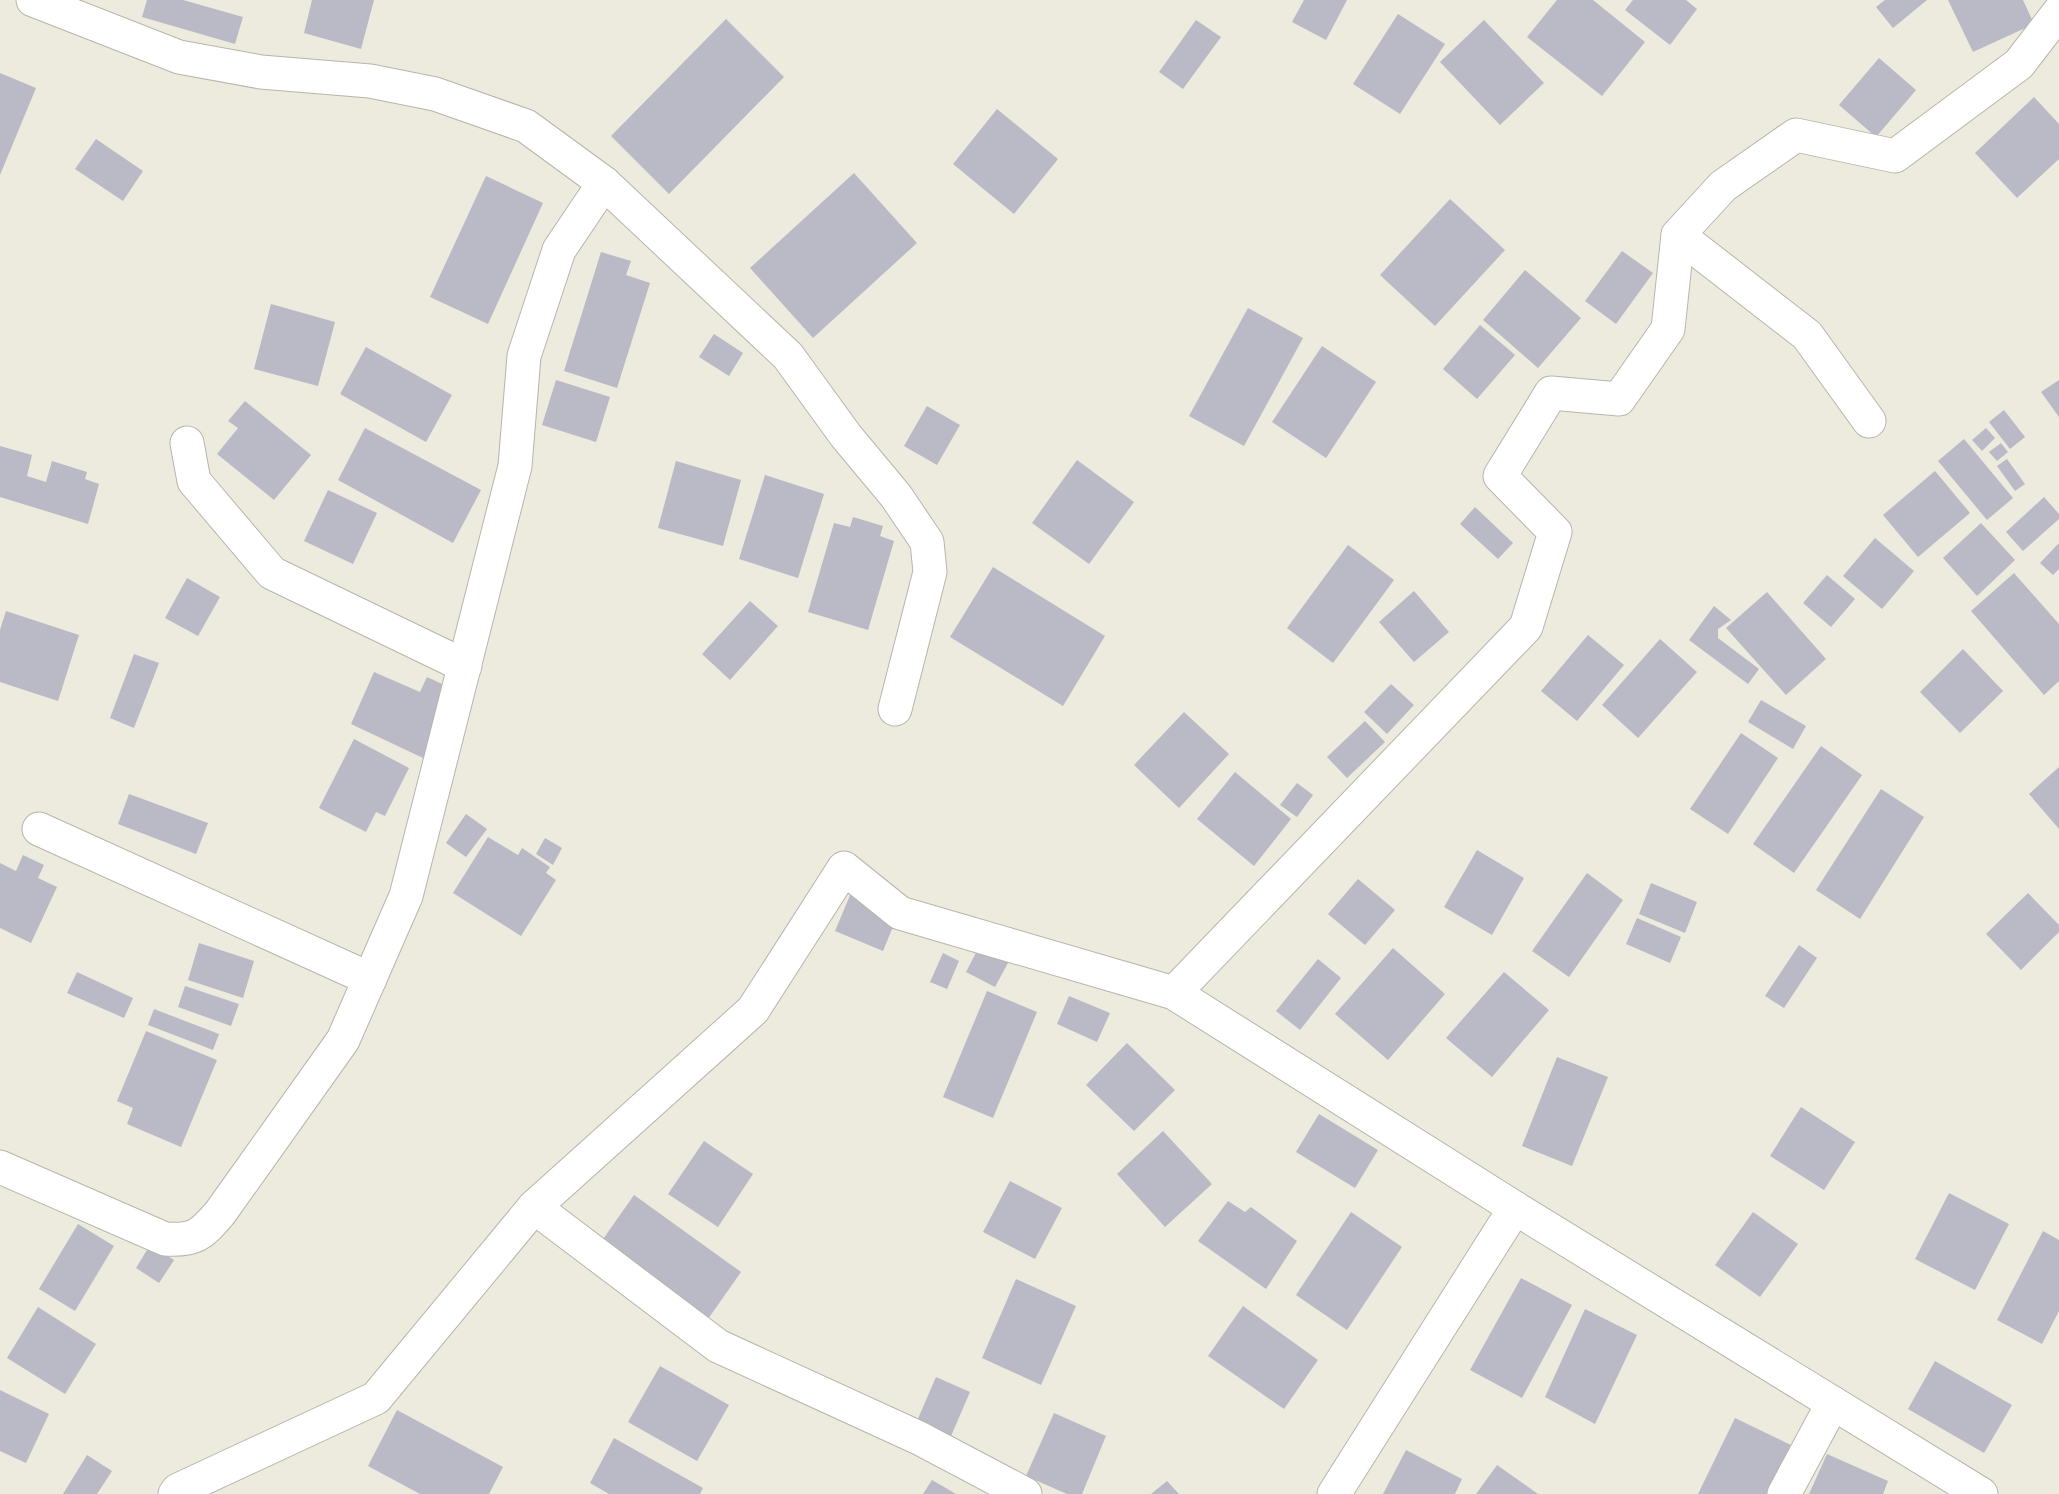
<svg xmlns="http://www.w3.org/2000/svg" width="2059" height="1494" font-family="Barlow,sans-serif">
<rect width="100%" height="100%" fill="#edeade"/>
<g fill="#babac6">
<polygon points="147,0 183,0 243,17 235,44 142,17"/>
<polygon points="312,0 374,0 361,49 304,33"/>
<polygon points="1304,0 1347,0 1326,40 1292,22"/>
<polygon points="1557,0 1593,0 1645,42 1602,96 1527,37"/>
<polygon points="1633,0 1686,0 1697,9 1670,45 1625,10"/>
<polygon points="1885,0 1927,0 1893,28 1876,7"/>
<polygon points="1948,0 2023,0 2034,24 1973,52"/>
<polygon points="1398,14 1445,44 1400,114 1353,84"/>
<polygon points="726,19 784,77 669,194 611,136"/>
<polygon points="1196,20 1221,37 1183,89 1159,72"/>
<polygon points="1484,20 1544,83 1500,125 1440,62"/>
<polygon points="1879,58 1916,90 1876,137 1839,105"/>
<polygon points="0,73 36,88 0,175"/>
<polygon points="2034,97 2059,124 2059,159 2017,198 1975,153"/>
<polygon points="997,109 1058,159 1014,214 953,164"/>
<polygon points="96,139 143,171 123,201 75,169"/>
<polygon points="854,173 917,243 813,338 750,268"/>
<polygon points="486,176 543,203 488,324 430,297"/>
<polygon points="1450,199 1505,250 1435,326 1380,275"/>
<polygon points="1622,251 1653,273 1616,324 1585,301"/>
<polygon points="601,252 631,261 626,275 650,283 617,388 564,371"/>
<polygon points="1525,270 1581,318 1538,368 1483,320"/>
<polygon points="271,304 335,322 318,386 254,369"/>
<polygon points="1248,308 1303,338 1244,446 1189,416"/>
<polygon points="1480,325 1515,355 1477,399 1443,369"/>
<polygon points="714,334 743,353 729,376 699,357"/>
<polygon points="1322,346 1376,382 1326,458 1272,422"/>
<polygon points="366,347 452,395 426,442 340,394"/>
<polygon points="556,380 610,397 596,442 542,425"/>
<polygon points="2059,380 2059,417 2041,392"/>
<polygon points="245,401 311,455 274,500 217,454 238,428 228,421"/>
<polygon points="927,406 960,425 937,465 904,446"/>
<polygon points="2004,410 2025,437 2010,449 1989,422"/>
<polygon points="365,428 481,490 453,543 338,480"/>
<polygon points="1986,428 1995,438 1982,451 1972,440"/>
<polygon points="1964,439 2013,498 1987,520 1938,461"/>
<polygon points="2001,443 2008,452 1997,461 1989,452"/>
<polygon points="0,446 32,455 27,476 46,482 52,461 87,472 85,479 99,484 88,524 0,497"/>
<polygon points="2007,459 2025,484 2015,491 1997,466"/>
<polygon points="1077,460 1134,502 1089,564 1032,523"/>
<polygon points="676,461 741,480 723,546 658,528"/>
<polygon points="1935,471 1970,513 1918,557 1883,515"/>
<polygon points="765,475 824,494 798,578 739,559"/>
<polygon points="328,490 377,513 353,564 304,541"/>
<polygon points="2044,497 2059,514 2059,519 2023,551 2006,532"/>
<polygon points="1475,507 1513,543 1498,559 1460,524"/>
<polygon points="853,517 883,526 880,536 894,541 868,630 808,612 834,523 850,527"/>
<polygon points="1981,523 2015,560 1977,596 1943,558"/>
<polygon points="1875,538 1914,571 1882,609 1843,576"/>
<polygon points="2059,543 2059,569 2053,575 2040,563"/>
<polygon points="1348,545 1394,580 1333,663 1287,628"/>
<polygon points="993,567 1105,636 1063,706 950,637"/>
<polygon points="2014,573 2059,624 2059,681 2044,695 1971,611"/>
<polygon points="1827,575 1855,599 1831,627 1803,603"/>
<polygon points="187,578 220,597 198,636 165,618"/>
<polygon points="1414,591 1449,632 1414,662 1379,622"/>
<polygon points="1767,592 1826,659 1786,695 1726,628"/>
<polygon points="750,601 778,626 730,680 702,654"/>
<polygon points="1714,606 1731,620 1718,629 1718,638 1759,669 1748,684 1689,640"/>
<polygon points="6,611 79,635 58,701 0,682 0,630"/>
<polygon points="1588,635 1624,665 1577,721 1541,691"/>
<polygon points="1660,639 1697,672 1638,738 1602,705"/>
<polygon points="1963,649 2003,691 1960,733 1920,692"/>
<polygon points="134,654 159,663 134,728 110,718"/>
<polygon points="374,672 420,692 427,677 455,690 423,758 351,724"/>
<polygon points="1391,684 1414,705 1387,734 1364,712"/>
<polygon points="1761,700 1806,726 1793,749 1748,722"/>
<polygon points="1184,712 1229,754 1179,808 1134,765"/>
<polygon points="1365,721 1385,742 1347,778 1327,757"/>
<polygon points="1741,733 1778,758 1728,834 1690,809"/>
<polygon points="354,739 409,768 385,816 376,812 366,832 319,808"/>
<polygon points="1821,746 1862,775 1794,873 1753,844"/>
<polygon points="2059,767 2059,829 2029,794"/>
<polygon points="1235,772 1291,819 1254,866 1197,819"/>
<polygon points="1297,783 1313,795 1297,817 1280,805"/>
<polygon points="1881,789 1924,817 1860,919 1816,890"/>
<polygon points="129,794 208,823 196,854 118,824"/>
<polygon points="466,814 487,829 466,857 446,843"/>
<polygon points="488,837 518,855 522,848 550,867 546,873 556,880 521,936 453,893"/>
<polygon points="545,838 562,848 553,865 536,854"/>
<polygon points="1477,850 1524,878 1492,935 1444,907"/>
<polygon points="23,855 44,865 38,878 57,887 31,943 0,928 0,863 16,871"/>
<polygon points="1587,873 1623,900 1569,977 1532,951"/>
<polygon points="1358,879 1395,910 1365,945 1328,914"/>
<polygon points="1651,883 1697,902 1685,933 1639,914"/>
<polygon points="851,893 899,912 883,951 835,931"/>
<polygon points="2028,893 2059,925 2059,932 2021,970 1986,934"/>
<polygon points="1637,918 1681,937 1670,963 1626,944"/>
<polygon points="199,943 254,961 243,998 188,980"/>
<polygon points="980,945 1009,961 995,987 966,972"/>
<polygon points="1799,945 1817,958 1784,1008 1765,996"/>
<polygon points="1393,948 1445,994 1388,1060 1335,1014"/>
<polygon points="943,953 959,961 947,989 930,982"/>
<polygon points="1318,959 1341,978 1300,1030 1276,1011"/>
<polygon points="77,972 133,998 124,1018 67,993"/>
<polygon points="1504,972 1549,1010 1492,1077 1446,1038"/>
<polygon points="185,986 239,1004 231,1026 178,1007"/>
<polygon points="987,991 1037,1012 993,1118 943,1097"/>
<polygon points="1069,996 1110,1013 1097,1042 1057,1024"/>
<polygon points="154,1009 219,1034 213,1050 148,1025"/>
<polygon points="146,1031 217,1060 181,1147 127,1124 133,1108 117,1101"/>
<polygon points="1127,1043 1175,1090 1134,1131 1086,1085"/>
<polygon points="1557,1057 1608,1077 1572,1166 1522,1146"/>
<polygon points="1801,1107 1855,1142 1824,1190 1770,1156"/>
<polygon points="1319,1114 1378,1150 1355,1188 1296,1152"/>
<polygon points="1163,1131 1212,1184 1165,1227 1117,1174"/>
<polygon points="704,1141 753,1174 718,1227 668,1194"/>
<polygon points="1010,1181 1062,1208 1035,1259 983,1232"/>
<polygon points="1949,1193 2009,1224 1975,1290 1915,1259"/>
<polygon points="634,1195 741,1272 708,1319 601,1242"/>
<polygon points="1228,1201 1245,1212 1251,1207 1297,1241 1266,1289 1198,1241"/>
<polygon points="1351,1212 1402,1247 1347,1330 1296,1295"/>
<polygon points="1753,1212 1798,1244 1760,1297 1715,1265"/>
<polygon points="78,1224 114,1246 75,1311 39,1289"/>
<polygon points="2043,1231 2059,1240 2059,1311 2042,1344 1997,1320"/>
<polygon points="150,1245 174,1260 159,1283 136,1268"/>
<polygon points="1521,1278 1572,1305 1522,1398 1470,1370"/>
<polygon points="1016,1279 1076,1306 1041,1385 982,1358"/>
<polygon points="1243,1306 1318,1360 1284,1409 1208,1356"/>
<polygon points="38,1307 96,1344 65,1394 7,1358"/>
<polygon points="1585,1309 1637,1335 1595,1424 1545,1397"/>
<polygon points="1935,1361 2012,1405 1984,1453 1908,1409"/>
<polygon points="660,1366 729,1405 697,1461 628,1422"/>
<polygon points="936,1377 970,1392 951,1436 917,1421"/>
<polygon points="0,1390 49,1414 26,1463 0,1451"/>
<polygon points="397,1410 503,1467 489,1494 420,1494 368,1466"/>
<polygon points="1054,1413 1106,1436 1082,1494 1067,1494 1026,1476"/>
<polygon points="1735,1418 1791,1445 1767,1494 1698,1494"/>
<polygon points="614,1438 703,1488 700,1494 609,1494 590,1483"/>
<polygon points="1406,1450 1462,1479 1455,1494 1383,1494"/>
<polygon points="1827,1454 1888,1481 1883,1494 1809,1494"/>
<polygon points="87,1455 112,1471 97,1494 63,1494"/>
<polygon points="1497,1465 1538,1494 1476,1494"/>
<polygon points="932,1480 956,1494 923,1494"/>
<polygon points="1167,1481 1179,1494 1151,1494"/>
</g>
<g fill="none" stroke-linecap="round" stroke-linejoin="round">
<g stroke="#b8b5aa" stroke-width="35">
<g id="minor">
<polyline points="33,0 179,57 261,72 370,81 435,94 526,126 604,183 788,356 846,436 896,496 927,542 930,572 895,709"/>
<polyline points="1678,235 1807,335 1869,421"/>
<polyline points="187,443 194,481 272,573 465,666"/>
<polyline points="39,829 370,979"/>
<polyline points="1174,993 1526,627 1555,532 1500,476 1551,393 1619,399 1668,329 1678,235 1723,186 1796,135 1895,156 2019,64 2059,12"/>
<path d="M 0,1167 L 165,1239 C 195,1241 201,1235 220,1213 L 343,1040 L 406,896 L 515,466 L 524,356 L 559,250 L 604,183"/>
<polyline points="534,1207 718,1346 919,1438 1025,1494"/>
<polyline points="175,1494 178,1490 376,1398 534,1207 753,1010 844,868 900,913 1174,993 1515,1208 1981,1494"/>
<polyline points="1334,1494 1515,1208"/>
<polyline points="1784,1494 1833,1403"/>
</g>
</g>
<use href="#minor" stroke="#fff" stroke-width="33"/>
</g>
</svg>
